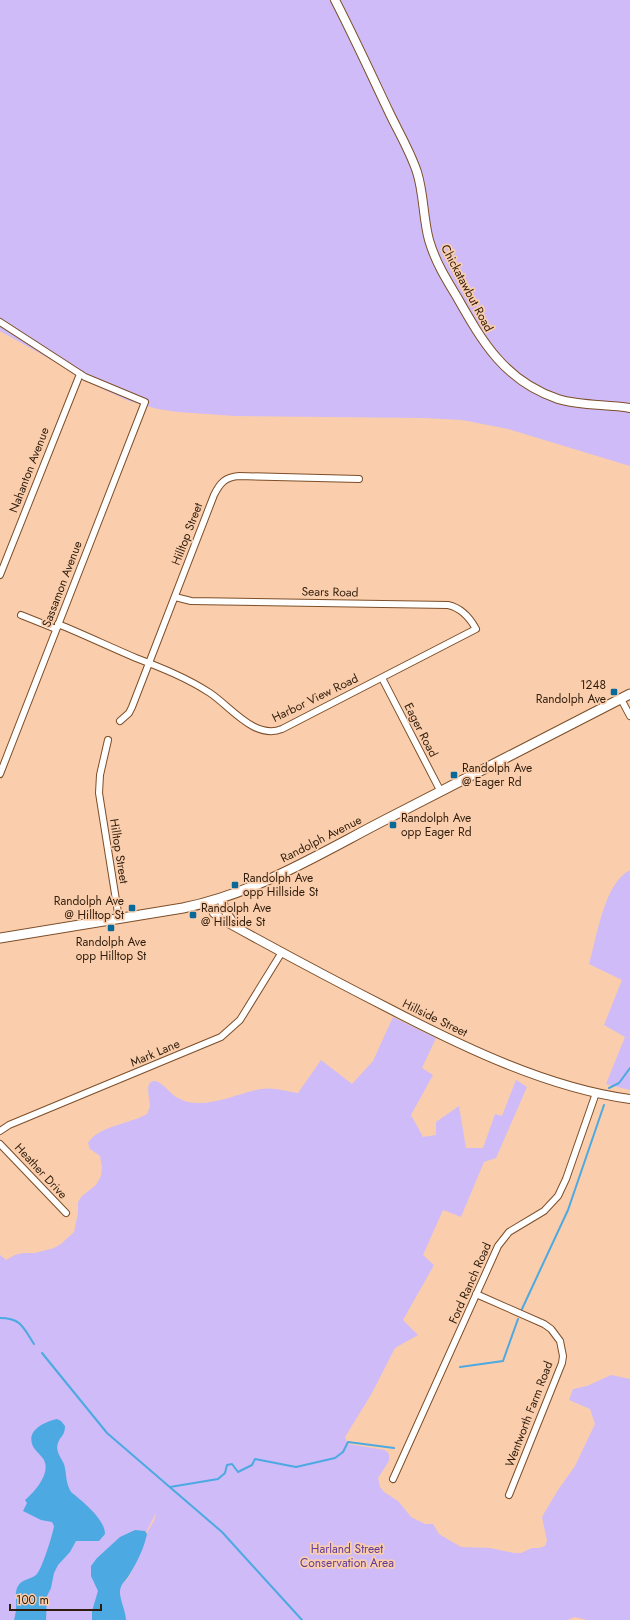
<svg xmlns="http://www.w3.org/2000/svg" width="630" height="1620" font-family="Jost,sans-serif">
<rect width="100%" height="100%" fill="#facead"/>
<g fill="#cebbf7" fill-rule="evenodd">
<polygon points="0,0 630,0 630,466 508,429 462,420 424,418 235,416 178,412 158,409 129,401 105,390 0,331"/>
<path d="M 630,870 L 630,1090 L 606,1084 L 625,1037 L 604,1025 L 622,980 L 589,964 C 597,937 604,883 630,870 Z"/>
<path d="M 393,1017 L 436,1038 L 422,1068 L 433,1075 L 411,1115 L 423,1137 L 436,1135 L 436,1122 L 459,1106 L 466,1148 L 483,1148 L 495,1114 L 502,1116 L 516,1080 L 527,1087 L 496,1158 L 484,1162 L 461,1217 L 443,1210 L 423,1255 L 434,1265 L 403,1320 L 418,1335 L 395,1348 L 372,1393 L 345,1437 L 348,1444 L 385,1450 L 389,1454 L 389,1461 L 378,1478 L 380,1487 L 384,1492 L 398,1501 L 411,1517 L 425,1524 L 433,1524 L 439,1534 L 461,1547 L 490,1548 L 514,1553 L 521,1553 L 532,1548 L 539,1548 L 545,1546 L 547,1541 L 542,1517 L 558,1490 L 575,1466 L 595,1424 L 590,1409 L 569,1400 L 573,1389 L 587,1386 L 611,1375 L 630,1379 L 630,1620 L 587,1620 L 575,1617 L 567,1620 L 0,1620 L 0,1255 L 6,1260 L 15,1255 L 23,1253 L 35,1253 L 54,1248 L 61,1244 L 74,1232 L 78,1213 L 78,1202 L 82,1196 L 96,1185 L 101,1176 L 102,1167 L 100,1156 L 90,1149 L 88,1143 C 98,1126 130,1124 147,1114 C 148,1111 150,1108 150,1105 C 150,1099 144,1082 154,1081 C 160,1080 170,1093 176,1097 C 182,1100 189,1103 196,1103 C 219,1104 239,1093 261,1089 C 274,1087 286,1091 298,1093 L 321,1060 L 352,1084 L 373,1061 ZM 156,1513 L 154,1521 L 147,1532 L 139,1556 L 127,1580 L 122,1578 Z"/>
</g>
<g fill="#4da9e1">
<path d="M 57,1419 L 61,1421 L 65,1426 C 65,1436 60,1436 58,1443 C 55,1451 61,1457 64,1464 C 67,1474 65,1482 71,1492 C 82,1501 105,1519 105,1534 L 99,1541 L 76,1541 L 70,1552 L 58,1565 L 54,1573 L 51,1588 L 47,1596 L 46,1620 L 14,1620 C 15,1616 16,1612 16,1608 C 17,1601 14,1593 18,1586 C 22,1579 30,1580 36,1575 C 41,1572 53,1534 54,1526 L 52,1522 L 41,1520 L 23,1511 L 27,1503 L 25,1500 C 34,1493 49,1475 45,1463 C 44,1457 37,1453 34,1448 C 24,1431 44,1422 57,1419 Z"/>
<path d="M 135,1530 L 145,1531 L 147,1534 C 144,1549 136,1564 128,1577 C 126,1580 122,1583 121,1587 C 117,1595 126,1610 126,1620 L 92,1620 L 92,1611 L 98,1591 L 91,1576 L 91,1566 L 97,1558 L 120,1537 Z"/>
</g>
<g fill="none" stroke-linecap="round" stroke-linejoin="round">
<g stroke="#4da9e1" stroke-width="2">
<polyline points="609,1088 619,1083 630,1068"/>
<polyline points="522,1309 568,1210 604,1105"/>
<path d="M 0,1318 C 21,1318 23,1327 34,1344"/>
<polyline points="42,1353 107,1433 222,1532 302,1620"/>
<polyline points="460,1367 503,1361 518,1319"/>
<polyline points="170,1487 218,1479 225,1473 227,1465 232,1464 238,1472 252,1465 255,1459 296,1467 335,1458 343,1452 348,1442 394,1448"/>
</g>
<g stroke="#7d4e28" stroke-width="8">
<g id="street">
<polyline points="0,322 85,377 145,402 0,774"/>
<polyline points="0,575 80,374"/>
<polyline points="21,615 56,629"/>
<path d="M 58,624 C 85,635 110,647 136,658 C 162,668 187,678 210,693 C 231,707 255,740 282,729 L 476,629 C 470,618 462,608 448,605 L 191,601 L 175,597"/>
<polyline points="382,678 441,792"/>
<polyline points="621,699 630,716"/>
<path d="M 120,721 L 129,713 L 132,707 L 214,495 C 220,483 225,477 239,476 L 359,479"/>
<polyline points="108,740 100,775 99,793 119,919"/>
<polyline points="0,1131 9,1125 221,1037 240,1020 282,952"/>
<polyline points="0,1144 66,1213"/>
<polyline points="476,1294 544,1324 551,1329 560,1341 563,1356 562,1363 509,1495"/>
<polyline points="393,1479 498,1246 509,1232 544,1211 558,1196 566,1179 596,1093"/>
</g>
</g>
<g stroke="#7d4e28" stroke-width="10">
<g id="secondary">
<path d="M 335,0 C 354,37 371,74 389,112 C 398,131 410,151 417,172 C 424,194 423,218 429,240 C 435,261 446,279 457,297 C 483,343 505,381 558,399 C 581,406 606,404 630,408"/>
<polyline points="221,899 227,914 235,925"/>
<path d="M 209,902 L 214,913 L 221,919 C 277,950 333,980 390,1009 C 463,1047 548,1088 630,1099"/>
</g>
</g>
<g stroke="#7d4e28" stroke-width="11">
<path id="primary" d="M 0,938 L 183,908 C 253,894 316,856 379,823 C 463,780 546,737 630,694"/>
</g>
<use href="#street" stroke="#fff" stroke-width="6"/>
<use href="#secondary" stroke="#fff" stroke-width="8"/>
<use href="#primary" stroke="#fff" stroke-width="9"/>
</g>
<g fill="#096998" stroke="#facead" stroke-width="1.5">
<rect x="610" y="688" width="8" height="8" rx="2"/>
<rect x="450" y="771" width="8" height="8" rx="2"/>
<rect x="389" y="821" width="8" height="8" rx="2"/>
<rect x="231" y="881" width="8" height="8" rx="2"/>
<rect x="128" y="904" width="8" height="8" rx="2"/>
<rect x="189" y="911" width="8" height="8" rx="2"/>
<rect x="107" y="924" width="8" height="8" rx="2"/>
</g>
<g text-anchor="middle" stroke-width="3.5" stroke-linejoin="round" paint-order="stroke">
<g font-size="12" fill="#2f1c0b" stroke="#facead">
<text transform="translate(467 288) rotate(62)" y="4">Chickatawbut Road</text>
<text transform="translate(29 470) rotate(-69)" y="4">Nahanton Avenue</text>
<text transform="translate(187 534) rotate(-69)" y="4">Hilltop Street</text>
<text transform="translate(62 584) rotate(-69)" y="4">Sassamon Avenue</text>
<text transform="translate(330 592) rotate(1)" y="4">Sears Road</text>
<text transform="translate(315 698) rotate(-26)" y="4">Harbor View Road</text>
<text transform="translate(421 730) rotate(63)" y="4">Eager Road</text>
<text transform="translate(321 839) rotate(-27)" y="4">Randolph Avenue</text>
<text transform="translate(119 851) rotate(81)" y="4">Hilltop Street</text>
<text transform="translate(435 1018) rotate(26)" y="4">Hillside Street</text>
<text transform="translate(155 1053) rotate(-23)" y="4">Mark Lane</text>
<text transform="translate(41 1171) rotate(47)" y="4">Heather Drive</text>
<text transform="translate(470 1283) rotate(-66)" y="4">Ford Ranch Road</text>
<text transform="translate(529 1414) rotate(-69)" y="4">Wentworth Farm Road</text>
</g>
<g font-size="12" fill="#2f1c0b" stroke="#facead" text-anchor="start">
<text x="606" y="689" text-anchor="end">1248<tspan x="606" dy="14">Randolph Ave</tspan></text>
<text x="462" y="772">Randolph Ave<tspan x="462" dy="14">@ Eager Rd</tspan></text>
<text x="401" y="822">Randolph Ave<tspan x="401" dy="14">opp Eager Rd</tspan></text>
<text x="243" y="882">Randolph Ave<tspan x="243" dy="14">opp Hillside St</tspan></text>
<text x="124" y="905" text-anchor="end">Randolph Ave<tspan x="124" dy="14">@ Hilltop St</tspan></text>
<text x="201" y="912">Randolph Ave<tspan x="201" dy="14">@ Hillside St</tspan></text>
<text x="111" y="946" text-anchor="middle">Randolph Ave<tspan x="111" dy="14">opp Hilltop St</tspan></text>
</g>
<g font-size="12" fill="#623b9b" stroke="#facead">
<text x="347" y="1553">Harland Street<tspan x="347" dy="14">Conservation Area</tspan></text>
</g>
</g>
<path d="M10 1604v6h91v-6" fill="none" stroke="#2f1c0b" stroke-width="2"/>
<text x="16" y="1604" font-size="12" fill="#2f1c0b" stroke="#facead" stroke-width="3" paint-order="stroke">100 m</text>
</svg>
